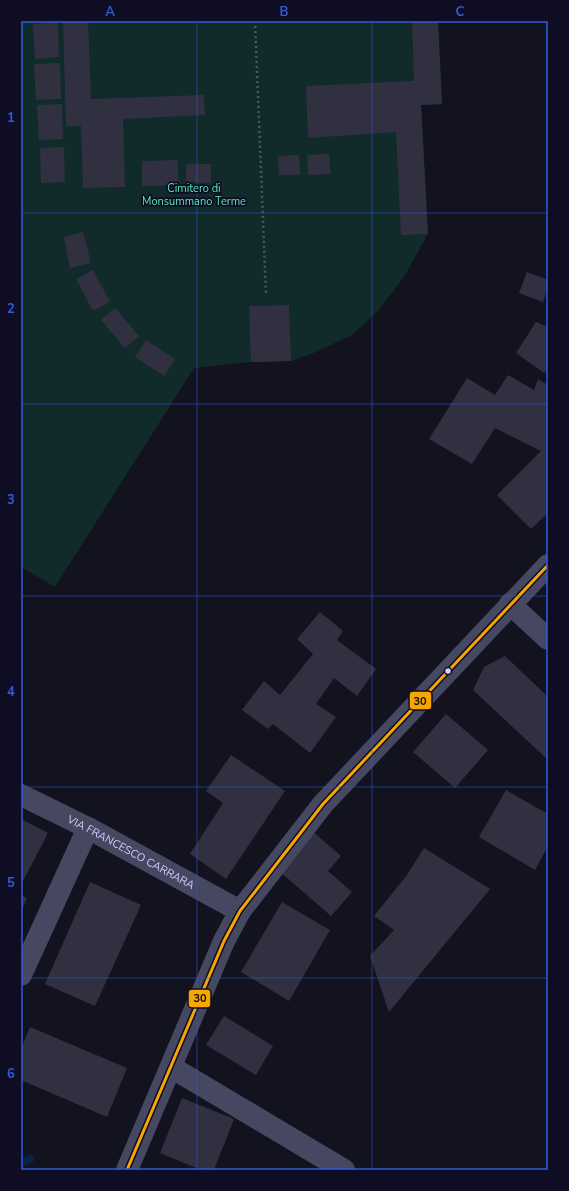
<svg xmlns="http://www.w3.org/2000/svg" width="569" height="1191" font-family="'Nunito Sans',sans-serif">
<rect width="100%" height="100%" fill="#13121f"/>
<polygon fill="#102b2a" points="21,21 438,21 442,104 421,105 428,234 404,277 378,311 352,335 316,352 291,361 251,362 194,368 55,587 21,567"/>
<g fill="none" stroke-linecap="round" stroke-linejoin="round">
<polyline stroke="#0a2143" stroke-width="9" points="21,1163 30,1159"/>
</g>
<g fill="#313041">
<polygon points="63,21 88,21 91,99 204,95 205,115 123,119 125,187 83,188 81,126 66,126"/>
<polygon points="412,21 438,21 442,104 421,105 428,234 401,235 396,132 308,138 306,86 414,81"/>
<polygon points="58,22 59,57 35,59 33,24"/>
<polygon points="60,63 61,99 36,100 34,64"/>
<polygon points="62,104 63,139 39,140 37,105"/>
<polygon points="64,147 65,182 41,183 40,148"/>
<polygon points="329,154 331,174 308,175 307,155"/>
<polygon points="299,155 300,175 279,175 278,156"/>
<polygon points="178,160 178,185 142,186 142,161"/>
<polygon points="186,164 211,164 211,183 186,182"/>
<polygon points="83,232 91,263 70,268 64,237"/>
<polygon points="93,270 110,302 93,311 76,279"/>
<polygon points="527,272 548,280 548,288 543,302 519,293"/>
<polygon points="289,305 291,361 251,362 249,306"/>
<polygon points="115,308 139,336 125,348 101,320"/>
<polygon points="536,322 548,327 548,368 544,373 516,353"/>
<polygon points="146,340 175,359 164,376 135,357"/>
<polygon points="508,375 534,390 538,379 548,385 548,513 531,529 497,495 541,451 495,428 472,464 429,439 467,378 495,395"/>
<polygon points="320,612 343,631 337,640 376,669 357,696 334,678 316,704 336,717 310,753 273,724 268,729 242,710 264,681 280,695 313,654 297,639"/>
<polygon points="505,656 548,697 548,760 473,690 484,667"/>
<polygon points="446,714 488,750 455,788 413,752"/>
<polygon points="231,755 285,791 226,879 190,854 223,803 206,791"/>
<polygon points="506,790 548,814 548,846 535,870 479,837"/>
<polygon points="21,819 48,833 21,885"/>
<polygon points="311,830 341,856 328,871 352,892 331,916 278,870"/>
<polygon points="424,848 490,889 389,1012 370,956 394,930 374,916 407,875"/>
<polygon points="90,882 141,905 95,1006 45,984"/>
<polygon points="21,895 27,898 21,912"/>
<polygon points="282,902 330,930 289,1001 241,972"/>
<polygon points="224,1016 273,1046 256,1075 206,1045"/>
<polygon points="30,1027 127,1068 107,1117 21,1080 21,1049"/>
<polygon points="182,1098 234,1119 214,1170 201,1170 160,1153"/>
</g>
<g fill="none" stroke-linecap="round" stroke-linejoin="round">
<polyline stroke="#475966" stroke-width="2.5" stroke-dasharray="2 3" stroke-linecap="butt" points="255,21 266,295"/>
<g stroke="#464760" stroke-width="22">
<polyline points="510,604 548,639"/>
<path id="s1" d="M 21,795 L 88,828 L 240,911"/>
<polyline points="21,975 88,828"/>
<polyline points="171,1067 344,1170"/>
<polyline points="127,1170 224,941 240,911 323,804 548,565"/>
</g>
<g stroke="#0f0d24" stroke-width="6">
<polyline id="bus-1" points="127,1170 224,941 240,911 323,804 548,565"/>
</g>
<use href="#bus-1" stroke="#f7a600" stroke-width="3"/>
</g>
<path fill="none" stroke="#2f5bdc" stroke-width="1" stroke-opacity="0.55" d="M 197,21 L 197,1170M 372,21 L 372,1170M 21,213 L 548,213M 21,404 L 548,404M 21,596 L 548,596M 21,787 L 548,787M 21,978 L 548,978"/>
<circle fill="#d3d0ff" stroke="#0f0d24" stroke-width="1.5" cx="448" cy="671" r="3.5"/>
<g text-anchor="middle" stroke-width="3.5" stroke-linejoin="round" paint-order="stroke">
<g font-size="11" fill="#55e6b9" stroke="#0f0d24">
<text x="194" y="192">Cimitero di<tspan x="194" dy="13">Monsummano Terme</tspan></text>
</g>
<g font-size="11" fill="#d3d0ff" stroke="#0f0d24">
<text dy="4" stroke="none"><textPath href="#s1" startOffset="124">VIA FRANCESCO CARRARA</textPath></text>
</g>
</g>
<g stroke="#0f0d24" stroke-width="1.5">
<rect x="409" y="691" width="23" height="19" rx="4" fill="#f7a600"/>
<rect x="188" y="989" width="23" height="19" rx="4" fill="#f7a600"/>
</g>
<g font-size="11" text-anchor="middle" font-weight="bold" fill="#111">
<text x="420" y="705">30</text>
<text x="200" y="1002">30</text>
</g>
<rect width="569" height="1191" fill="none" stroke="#0f0d24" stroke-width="44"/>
<rect x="22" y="22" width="525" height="1147" fill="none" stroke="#2f5bdc" stroke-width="1.5"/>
<g font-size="13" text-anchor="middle" font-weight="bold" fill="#2f5bdc">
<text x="110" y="16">A</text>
<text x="284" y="16">B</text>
<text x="460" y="16">C</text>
<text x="11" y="122">1</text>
<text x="11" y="313">2</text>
<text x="11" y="504">3</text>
<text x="11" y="696">4</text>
<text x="11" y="887">5</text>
<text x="11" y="1078">6</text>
</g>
</svg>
